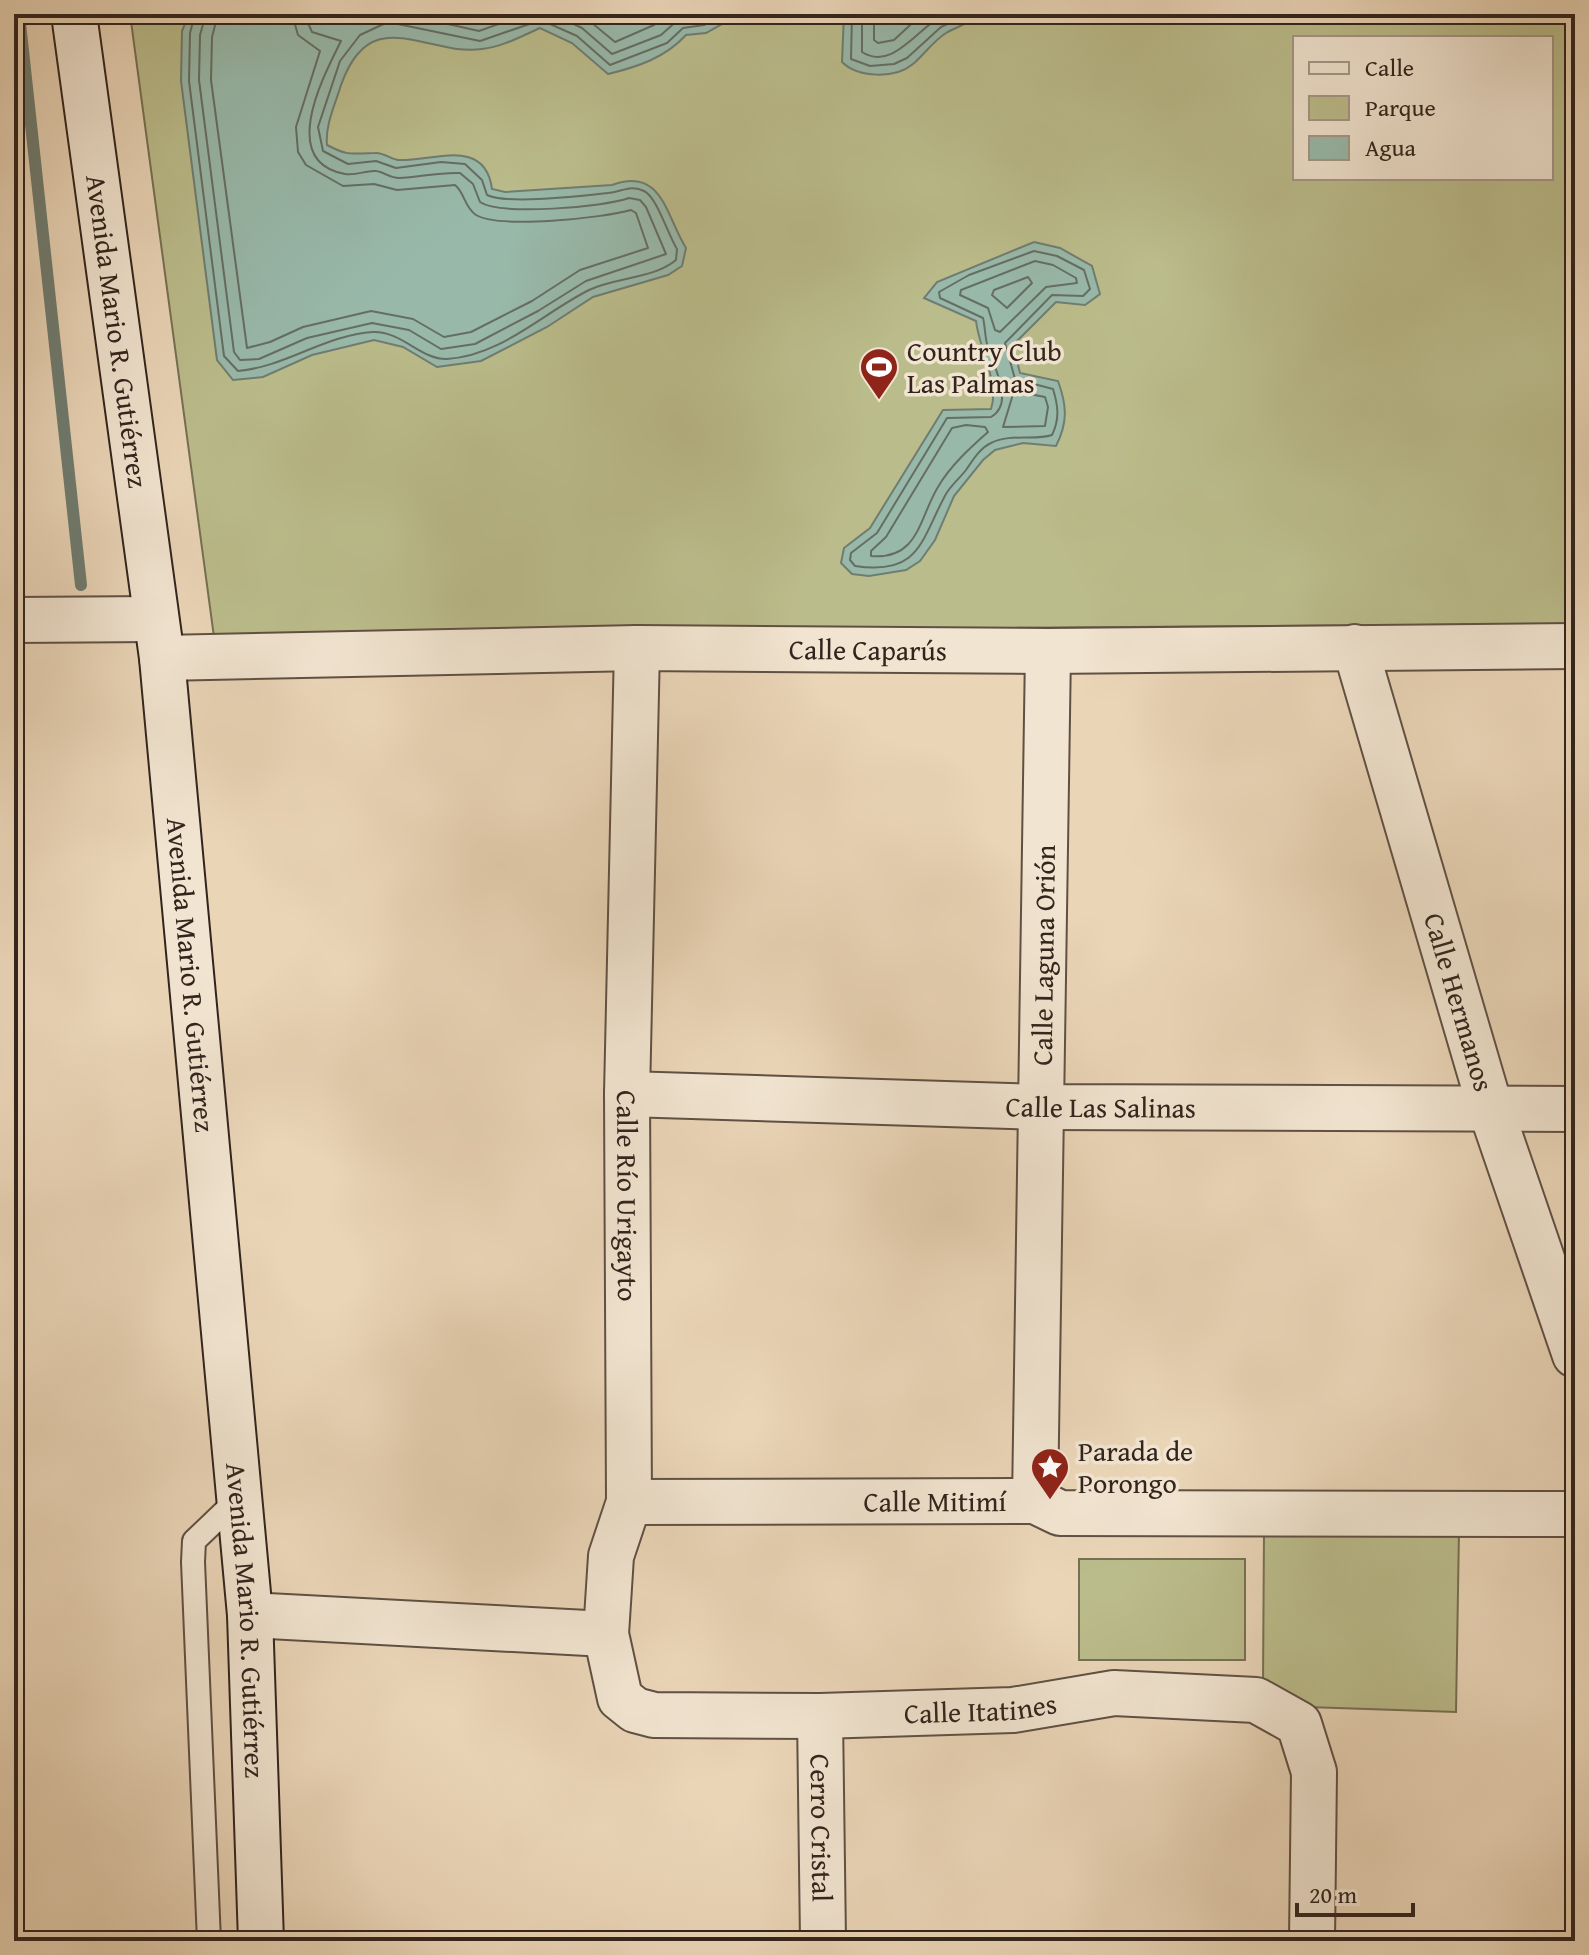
<svg xmlns="http://www.w3.org/2000/svg" width="1589" height="1955" font-family="'Gentium Book Plus',serif">
<rect width="100%" height="100%" fill="#ead5b7"/>
<filter id="stains"><feTurbulence type="fractalNoise" baseFrequency=".0025" numOctaves="4"/><feColorMatrix values="0 0 0 0 .2 0 0 0 0 .09 0 0 0 0 .02 0 0 0 .5 -.17"/></filter>
<radialGradient id="worn" r=".72"><stop offset=".6" stop-color="#630" stop-opacity="0"/><stop offset="1" stop-color="#630" stop-opacity=".3"/></radialGradient>
<g fill="#bbbc8b" stroke="#767054" stroke-width="2" fill-rule="evenodd">
<path d="M 130,14 L 1575,14 L 1575,624 L 660,630 L 214,637 ZM 1295,38 L 1551,38 L 1551,178 L 1295,178 Z"/>
<polygon points="1459,1530 1456,1712 1277,1706 1263,1685 1264,1531"/>
<rect x="1079" y="1559" width="166" height="101"/>
</g>
<g fill="#98b9aa" stroke="#6f7d72" stroke-width="2">
<path d="M 189,14 L 302,14 L 340,20 L 358,14 L 740,14 L 706,33 L 686,35 C 665,58 637,67 608,74 L 572,43 L 540,28 C 522,36 502,47 482,49 C 426,57 371,0 341,85 C 335,105 325,125 327,145 C 350,157 351,153 375,153 C 383,152 390,159 398,160 C 432,162 485,136 492,189 L 505,192 L 612,185 C 662,166 666,216 686,248 L 682,266 L 668,275 L 593,297 L 547,327 L 481,361 L 437,367 L 403,347 L 374,340 L 312,355 L 263,377 L 233,380 L 217,360 L 181,81 L 182,31 Z"/>
<path d="M 844,14 L 978,14 C 969,25 957,26 946,33 C 932,42 925,54 913,64 C 895,79 858,78 842,62 Z"/>
<path d="M 1034,242 L 1060,248 L 1092,266 L 1100,294 L 1085,305 L 1056,302 L 1013,345 L 1020,373 L 1058,381 C 1067,406 1068,422 1056,446 L 1023,443 L 995,450 L 983,460 L 954,496 L 935,540 L 920,561 L 906,570 L 869,576 L 852,574 L 841,563 L 844,548 L 870,528 L 943,410 L 991,409 C 1000,383 979,349 976,321 L 924,298 L 937,282 Z"/>
</g>
<g fill="none" stroke-linecap="round" stroke-linejoin="round">
<g stroke="#656e64" stroke-width="2">
<path d="M 195,14 L 190,33 L 189,81 L 224,356 L 238,371 C 285,367 325,335 373,332 C 402,331 421,360 447,359 C 501,356 543,313 589,290 C 616,277 653,279 676,260 L 677,249 C 668,235 657,197 644,191 C 631,184 621,192 608,193 C 582,196 508,205 487,195 L 482,180 L 465,164 L 441,162 L 396,168 L 376,161 L 348,164 L 323,151 L 318,127 L 340,61 L 360,35 L 388,22 L 480,41 L 541,20 L 577,36 L 610,65 L 667,43 L 683,28 L 704,25 L 726,14"/>
<path d="M 206,14 L 200,35 L 199,80 L 234,352 L 240,360 L 259,359 L 307,338 L 372,323 L 409,330 L 441,349 L 475,344 L 538,311 L 586,281 L 666,254 L 646,207 L 640,200 L 629,198 C 604,207 501,216 480,202 L 473,184 L 460,173 C 439,172 420,177 399,178 C 390,178 384,172 376,171 C 366,170 356,176 345,174 C 278,162 323,77 341,41 L 312,32 L 304,14"/>
<path d="M 218,14 L 212,37 L 211,80 L 247,348 L 270,342 L 303,327 L 371,311 L 413,319 L 444,337 L 471,332 L 532,301 L 580,270 L 648,248 L 636,213 L 631,210 C 603,218 500,229 476,215 C 464,207 465,193 455,185 L 397,190 L 374,184 L 343,186 L 306,165 L 298,152 L 296,127 L 320,51 L 298,35 L 292,14"/>
<polyline points="403,14 479,31 527,14"/>
<polyline points="553,14 582,28 612,54 661,35 679,19 703,14"/>
<polyline points="581,14 615,42 654,25 664,14"/>
<polyline points="852,14 851,59 870,66 894,64 907,58 941,27 968,14"/>
<path d="M 862,14 L 862,52 C 893,72 919,26 945,14"/>
<polyline points="874,14 874,40 878,43 894,40 922,14"/>
<path d="M 1034,251 L 1057,256 L 1084,270 L 1090,289 L 1083,296 L 1052,295 L 1005,343 L 1015,379 L 1053,389 C 1058,405 1060,419 1052,435 C 1034,441 1011,433 991,443 C 980,448 973,460 966,470 C 960,478 951,485 946,494 C 921,539 921,576 855,566 L 850,560 L 851,553 L 877,533 L 947,418 L 991,417 C 1016,403 992,364 987,344 C 985,336 985,326 983,318 L 940,298 L 939,292 L 969,275 Z"/>
<polygon points="1035,261 1053,265 1076,278 1077,283 1046,287 1000,332 995,330 988,308 960,295 961,290"/>
<polygon points="1028,277 1032,283 1007,308 992,295 994,290"/>
<polygon points="1014,391 1045,397 1048,407 1045,426 1003,427"/>
<path d="M 966,425 L 985,427 L 988,432 C 971,447 950,466 938,487 C 919,518 919,560 871,556 L 871,551 L 886,537 L 952,428 Z"/>
</g>
<polyline stroke="#6f7d72" stroke-width="12" points="19,14 81,585"/>
<g stroke="#605044" stroke-width="26">
<polyline id="lane" points="209,1941 193,1562 194,1541 239,1498"/>
</g>
<g stroke="#605044" stroke-width="48">
<g id="street">
<polyline points="14,620 155,619"/>
<path id="s1" d="M 1355,647 L 1490,1107 L 1575,1355"/>
<path id="s2" d="M 637,648 L 627,1094 L 629,1502 L 611,1556 L 606,1634 L 620,1698 L 635,1710 L 654,1715 L 820,1716 L 1013,1710 L 1114,1693 L 1256,1700 L 1299,1724 L 1314,1772 L 1312,1941"/>
<path id="s3" d="M 162,658 L 637,648 L 1048,651 L 1575,646"/>
<path id="s4" d="M 627,1094 L 1041,1107 L 1575,1109"/>
<path id="s5" d="M 1035,1501 L 1048,651"/>
<path id="s6" d="M 629,1502 L 1035,1501 L 1060,1513 L 1575,1514"/>
<polyline points="250,1615 606,1634"/>
<path id="s7" d="M 820,1716 L 823,1941"/>
</g>
</g>
<g stroke="#32241d" stroke-width="48">
<g id="secondary">
<path id="s8" d="M 74,14 L 162,658 L 250,1615 L 261,1941"/>
</g>
</g>
<use href="#lane" stroke="#f1e4d0" stroke-width="22"/>
<use href="#street" stroke="#f1e4d0" stroke-width="44"/>
<use href="#secondary" stroke="#f1e4d0" stroke-width="44"/>
</g>
<defs>
<g id="stadium-pin" transform="scale(2)"><path d="M0 17L-7.5 6A9.5 9.5 0 1 1 7.5 6Z" fill="#8f2418" stroke="#f1e4d0"/><path d="M0-5a6.5 5 0 1 0 0 10a6.5 5 0 1 0 0-10ZM-3.5-1.8h7v3.6h-7Z" fill="#fff"/></g>
<g id="sight-pin" transform="scale(2)"><path d="M0 17L-7.5 6A9.5 9.5 0 1 1 7.5 6Z" fill="#8f2418" stroke="#f1e4d0"/><path d="M0-6L1.8-2.2L6-1.7L2.9 1.2L3.7 5.4L0 3.3L-3.7 5.4L-2.9 1.2L-6-1.7L-1.8-2.2Z" fill="#fff"/></g>
</defs>
<g fill-rule="evenodd">
<use href="#stadium-pin" x="879" y="367"/>
<use href="#sight-pin" x="1050" y="1467"/>
</g>
<g text-anchor="middle" stroke-width="7" stroke-linejoin="round" paint-order="stroke">
<g font-size="28" fill="#32241d" stroke="#f1e4d0">
<text dy="10" stroke="none"><textPath href="#s8" startOffset="320">Avenida Mario R. Gutiérrez</textPath></text>
<text dy="10" stroke="none"><textPath href="#s3" startOffset="706">Calle Caparús</textPath></text>
<text dy="10" stroke="none"><textPath href="#s5" startOffset="546">Calle Laguna Orión</textPath></text>
<text dy="10" stroke="none"><textPath href="#s8" startOffset="968">Avenida Mario R. Gutiérrez</textPath></text>
<text dy="10" stroke="none"><textPath href="#s1" startOffset="370">Calle Hermanos</textPath></text>
<text dy="10" stroke="none"><textPath href="#s4" startOffset="474">Calle Las Salinas</textPath></text>
<text dy="10" stroke="none"><textPath href="#s2" startOffset="548">Calle Río Urigayto</textPath></text>
<text dy="10" stroke="none"><textPath href="#s6" startOffset="306">Calle Mitimí</textPath></text>
<text dy="10" stroke="none"><textPath href="#s8" startOffset="1616">Avenida Mario R. Gutiérrez</textPath></text>
<text dy="10" stroke="none"><textPath href="#s2" startOffset="1420">Calle Itatines</textPath></text>
<text dy="10" stroke="none"><textPath href="#s7" startOffset="112">Cerro Cristal</textPath></text>
</g>
<g font-size="28" fill="#32241d" stroke="#f1e4d0" text-anchor="start">
<text x="907" y="361">Country Club<tspan x="907" dy="32">Las Palmas</tspan></text>
<text x="1078" y="1461">Parada de<tspan x="1078" dy="32">Porongo</tspan></text>
</g>
</g>
<rect width="1589" height="1955" fill="none" stroke="#ead5b7" stroke-width="48"/>
<rect x="16" y="16" width="1557" height="1923" fill="none" stroke="#32241d" stroke-width="4"/>
<rect x="24" y="24" width="1541" height="1907" fill="none" stroke="#32241d" stroke-width="2"/>
<rect x="1293" y="36" width="260" height="144" fill="#f1e4d0" stroke="#a59788" stroke-width="2"/>
<rect x="1309" y="62" width="40" height="12" fill="#f1e4d0" stroke="#a59788" stroke-width="2"/>
<text x="1365" y="76" font-size="24" fill="#32241d">Calle</text>
<rect x="1309" y="96" width="40" height="24" fill="#bbbc8b" stroke="#a59788" stroke-width="2"/>
<text x="1365" y="116" font-size="24" fill="#32241d">Parque</text>
<rect x="1309" y="136" width="40" height="24" fill="#98b9aa" stroke="#a59788" stroke-width="2"/>
<text x="1365" y="156" font-size="24" fill="#32241d">Agua</text>
<path d="M1297 1903v12h116v-12" fill="none" stroke="#32241d" stroke-width="4"/>
<text x="1309" y="1903" font-size="24" fill="#32241d" stroke="#f1e4d0" stroke-width="6" paint-order="stroke">20 m</text>
<rect width="100%" height="100%" filter="url(#stains)"/>
<rect width="100%" height="100%" fill="url(#worn)"/>
</svg>
